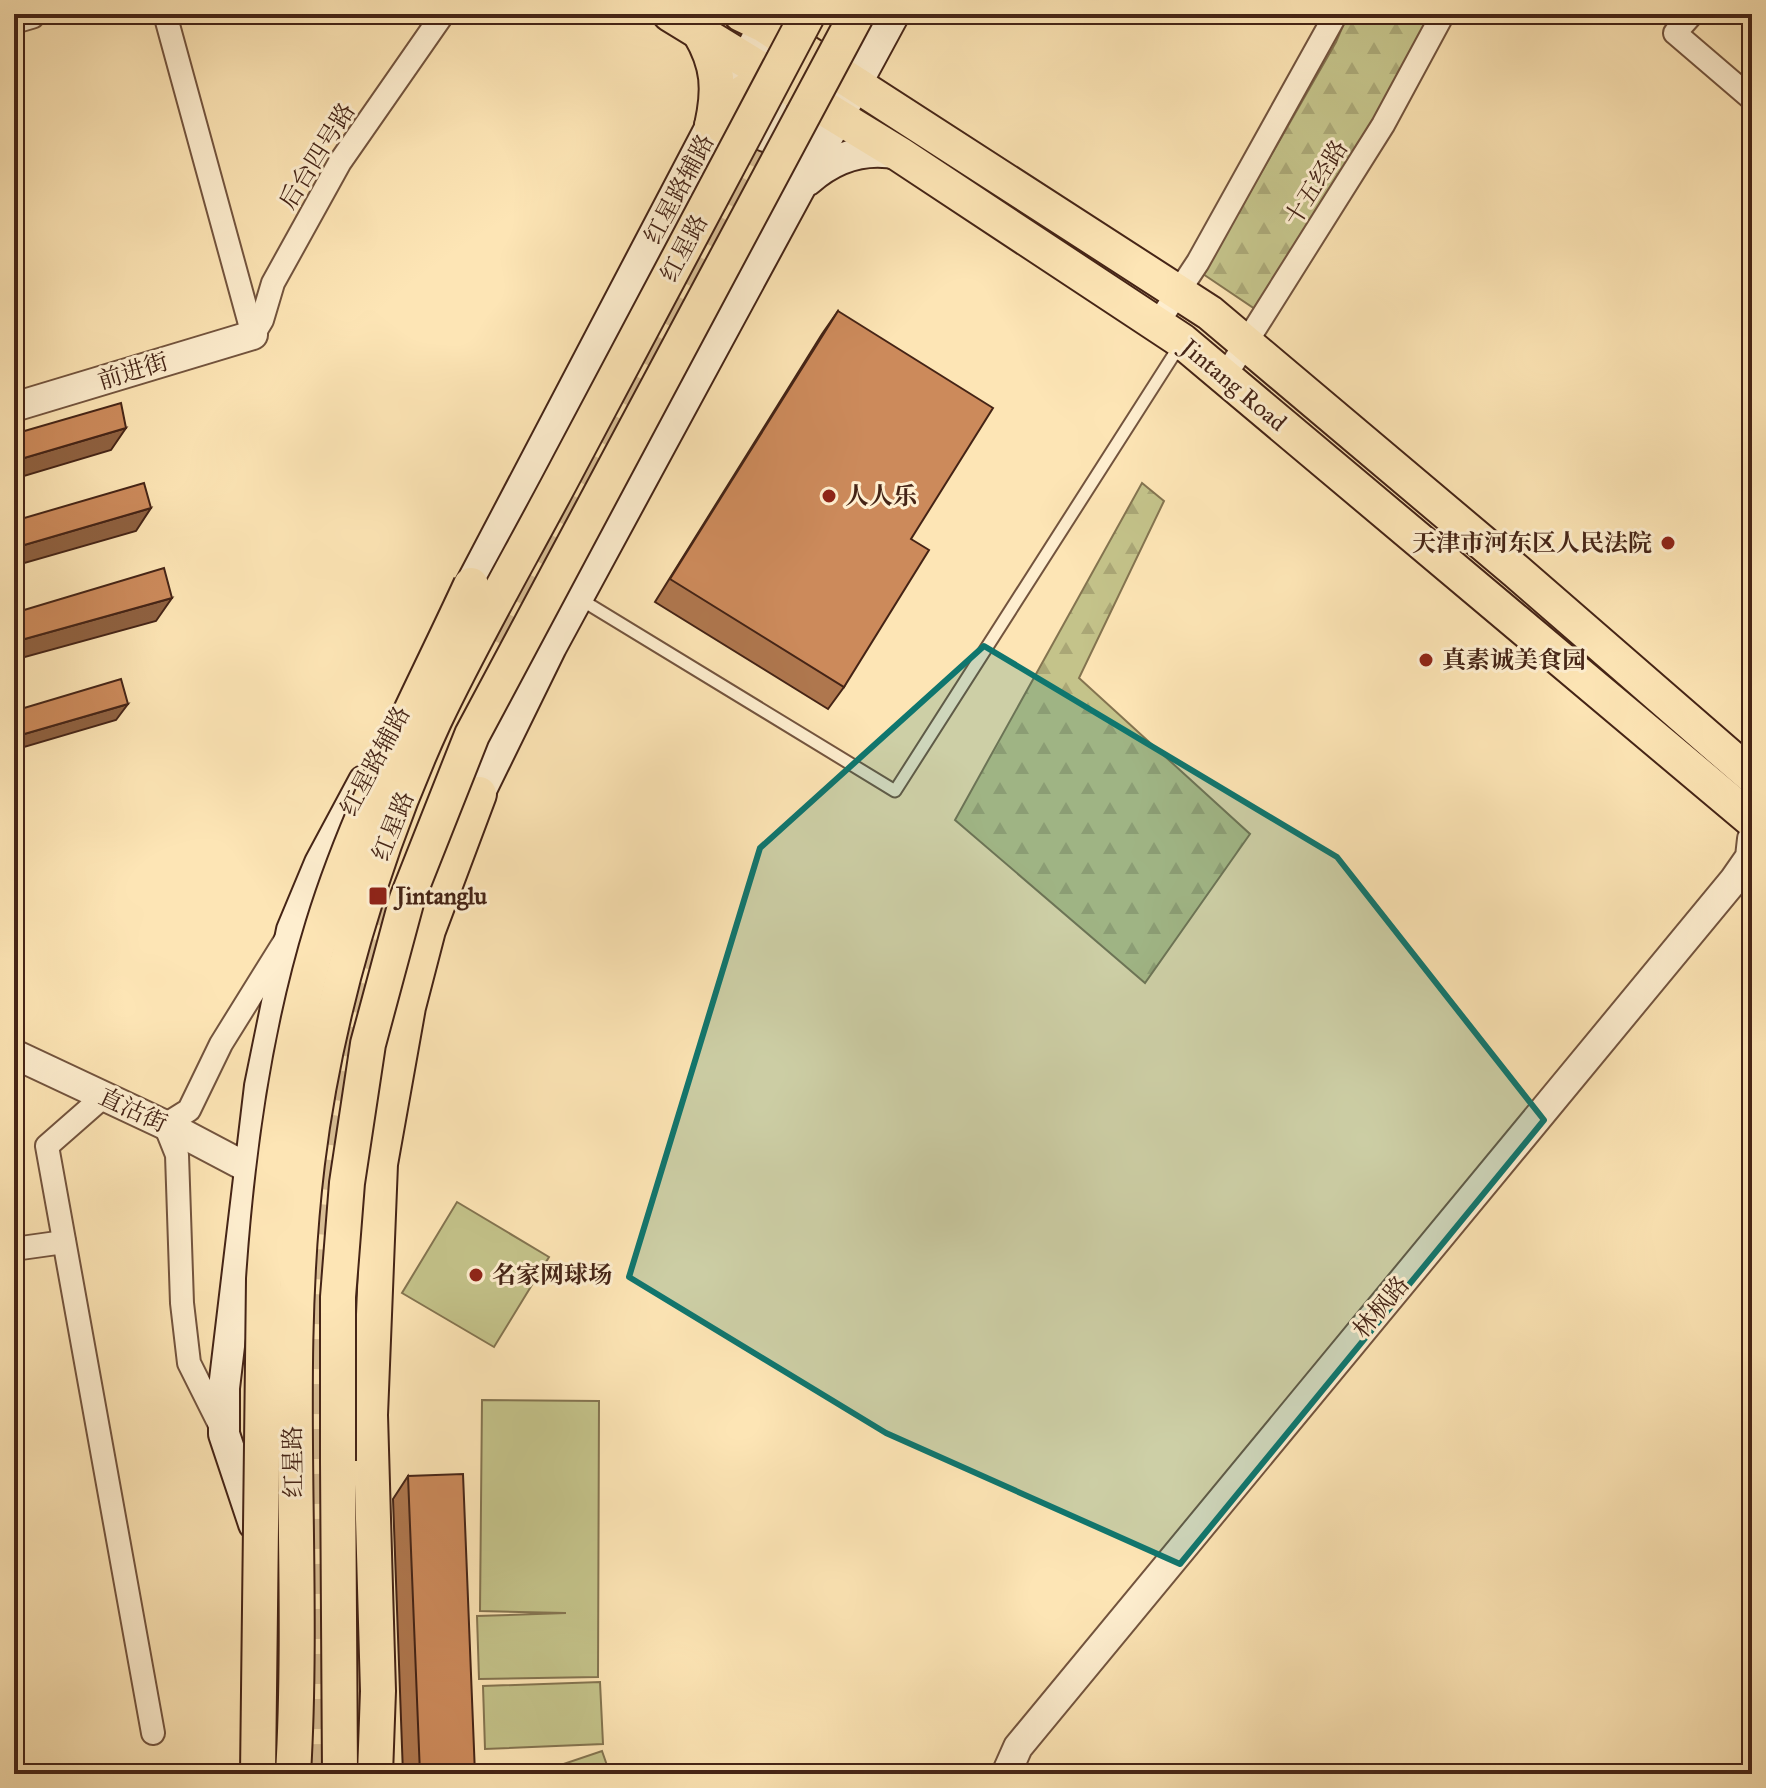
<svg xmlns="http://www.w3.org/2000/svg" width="1766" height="1788" font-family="'IM FELL Great Primer','Noto Serif SC',serif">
<defs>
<pattern id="forest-firs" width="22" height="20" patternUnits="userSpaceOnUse" patternTransform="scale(2)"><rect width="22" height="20" fill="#c4c38a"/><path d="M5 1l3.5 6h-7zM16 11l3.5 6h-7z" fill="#aaa776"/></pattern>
</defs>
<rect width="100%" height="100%" fill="#fde5b5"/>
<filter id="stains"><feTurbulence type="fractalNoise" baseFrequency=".0025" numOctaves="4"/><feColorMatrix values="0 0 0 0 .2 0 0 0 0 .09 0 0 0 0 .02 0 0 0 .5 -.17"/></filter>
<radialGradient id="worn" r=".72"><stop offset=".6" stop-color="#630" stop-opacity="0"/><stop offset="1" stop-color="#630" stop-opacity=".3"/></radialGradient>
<g fill="url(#forest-firs)" stroke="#847450" stroke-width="2">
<polygon points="1348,14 1439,14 1258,311 1203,274 1336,42"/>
<polygon points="1142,483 1164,501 1079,678 1250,834 1145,983 955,820"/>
</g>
<g fill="#c4c38a" stroke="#847450" stroke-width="2">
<polygon points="457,1202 549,1257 494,1347 402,1293"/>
<polygon points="482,1400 599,1401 598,1677 479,1679 477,1616 566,1613 480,1611"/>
<polygon points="600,1682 603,1744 485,1749 483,1686"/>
<polygon points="602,1751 610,1774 534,1774"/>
</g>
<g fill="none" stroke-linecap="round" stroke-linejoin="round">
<g stroke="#d8be95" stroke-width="30" stroke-dasharray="30 15" stroke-linecap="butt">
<polyline points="503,645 765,136"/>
<polyline points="274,1660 278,1774"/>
<path d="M 317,1774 C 316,1475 283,1171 398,887"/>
</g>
<g stroke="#73543e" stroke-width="15">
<polyline id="service" points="580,599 895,791 1180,345"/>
</g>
<g stroke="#73543e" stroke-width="26">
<g id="minor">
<polyline points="165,14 253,335"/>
<polyline points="1692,14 1675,33 1752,99"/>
<polyline points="1157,324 1198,262 1336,14"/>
<polyline points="253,335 262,320 273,283 340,162 443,14"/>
<polyline points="1225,376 1383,125 1443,14"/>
<polyline points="104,1096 47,1146 153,1733"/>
<polyline points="14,1249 64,1242"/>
<polyline points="222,1429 189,1363 182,1303 177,1155 165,1125 189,1110 221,1044 285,941"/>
</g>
</g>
<g stroke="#73543e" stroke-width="32">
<g id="tertiary">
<polyline points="14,19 31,14"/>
<polyline points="14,407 253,335"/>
<polyline points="14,1054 178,1131 250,1169"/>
<polyline points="1006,1774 1018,1747 1734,880 1750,857 1752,839"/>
</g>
</g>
<g stroke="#452416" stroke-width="34">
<g id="secondary">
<polyline points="765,136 775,88"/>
<path d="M 808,180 C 834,157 865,147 899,154"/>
<polyline points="460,605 770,14"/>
<polyline points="479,794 551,647 894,14"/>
<polyline points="254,1524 224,1434 224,1388 260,1086 292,930 320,863 364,781"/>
</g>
</g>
<g stroke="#452416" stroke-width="38">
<g id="primary">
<polyline points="670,14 899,154 1182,341 1752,820"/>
<polyline points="741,14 764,25 1210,313 1516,571 1752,776"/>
<path d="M 700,33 C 719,65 720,90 712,126"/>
<path d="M 712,126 C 734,99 752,77 790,79"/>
<polyline points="338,1461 340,1774"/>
<polyline points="375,1774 378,1691 370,1415 380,1164 408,1007 428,930 479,794"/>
</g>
</g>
<use href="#service" stroke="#feeecf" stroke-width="11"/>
<use href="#minor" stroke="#feeecf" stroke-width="22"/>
<use href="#tertiary" stroke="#feeecf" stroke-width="28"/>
<use href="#secondary" stroke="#feeecf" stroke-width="30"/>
<use href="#primary" stroke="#fde5b5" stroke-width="34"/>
<g stroke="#452416" stroke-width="38" stroke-linecap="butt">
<g id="primary-bridge">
<polyline points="338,1461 338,1297 347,1183 368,1044 407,899 472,735 857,14"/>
<path d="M 258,1774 L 264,1279 C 272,1161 288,1040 323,926 C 359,808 420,696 471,585"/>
<path d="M 293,1774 C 305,1570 282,1366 307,1163 C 325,1016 372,856 434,721 C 475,634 525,549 570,463 C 649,314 729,164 808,14"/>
</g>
</g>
<use href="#primary-bridge" stroke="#fde5b5" stroke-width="34"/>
</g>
<g fill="#af774e" stroke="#452416" stroke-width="2">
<polygon points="838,311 911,539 844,687 828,709 655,602 822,334"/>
<polygon points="408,1476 475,1774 403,1774 393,1499"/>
</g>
<g fill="#8f6140" stroke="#452416" stroke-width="2">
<polygon points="126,428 111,450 14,479 14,461"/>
<polygon points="151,508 136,531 14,566 14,548"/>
<polygon points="172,598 156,621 14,660 14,642"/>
<polygon points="128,704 116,720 14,750 14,737"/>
</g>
<g fill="#cc8a5b" stroke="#452416" stroke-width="2">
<polygon points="838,311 993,408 911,539 929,550 844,687 670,579"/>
<polygon points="121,403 126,428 14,461 14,434"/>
<polygon points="144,483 151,508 14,548 14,521"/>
<polygon points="164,568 172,598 14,642 14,613"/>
<polygon points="121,679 128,704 14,737 14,711"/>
<polygon points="463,1474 475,1774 420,1774 408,1476"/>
</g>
<path fill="#0f766e" fill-opacity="0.2" stroke="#0f766e" stroke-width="6" stroke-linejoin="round" d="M 984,646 L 1337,857 L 1544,1120 L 1180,1564 L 886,1433 L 629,1277 L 760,848 Z"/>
<g fill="#8f2418" stroke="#feeecf" stroke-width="3">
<circle cx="829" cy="496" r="8"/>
<circle cx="1668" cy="543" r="8"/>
<circle cx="1426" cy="660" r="8"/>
<rect x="368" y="886" width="20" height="20" rx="4"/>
<circle cx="476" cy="1275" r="8"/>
</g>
<g text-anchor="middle" stroke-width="6" stroke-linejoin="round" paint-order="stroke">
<g font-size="24" fill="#452416" stroke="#feeecf">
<text transform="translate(317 156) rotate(-58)" y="8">后台四号路</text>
<text transform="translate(1316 183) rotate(-58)" y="8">十五经路</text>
<text transform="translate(679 189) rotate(-62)" y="8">红星路辅路</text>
<text transform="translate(684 248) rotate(-62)" y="8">红星路</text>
<text transform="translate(133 371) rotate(-17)" y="8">前进街</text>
<text transform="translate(1234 385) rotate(40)" y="8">Jintang Road</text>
<text transform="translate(375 761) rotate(-62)" y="8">红星路辅路</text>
<text transform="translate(393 826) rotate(-68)" y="8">红星路</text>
<text transform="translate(133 1110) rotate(25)" y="8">直沽街</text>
<text transform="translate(1381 1307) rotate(-50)" y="8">林枫路</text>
<text transform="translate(293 1462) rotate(-91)" y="8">红星路</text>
</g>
<g font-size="24" font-weight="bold" fill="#452416" stroke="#feeecf" text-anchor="start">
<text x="845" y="504">人人乐</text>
<text x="1652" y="551" text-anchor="end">天津市河东区人民法院</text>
<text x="1442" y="668">真素诚美食园</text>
<text x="396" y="904">Jintanglu</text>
<text x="492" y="1283">名家网球场</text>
</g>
</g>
<rect width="1766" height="1788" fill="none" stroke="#fde5b5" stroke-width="48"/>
<rect x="16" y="16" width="1734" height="1756" fill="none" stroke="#452416" stroke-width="4"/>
<rect x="24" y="24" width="1718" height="1740" fill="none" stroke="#452416" stroke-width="2"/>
<rect width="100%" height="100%" filter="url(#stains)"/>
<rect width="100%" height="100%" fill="url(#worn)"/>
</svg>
